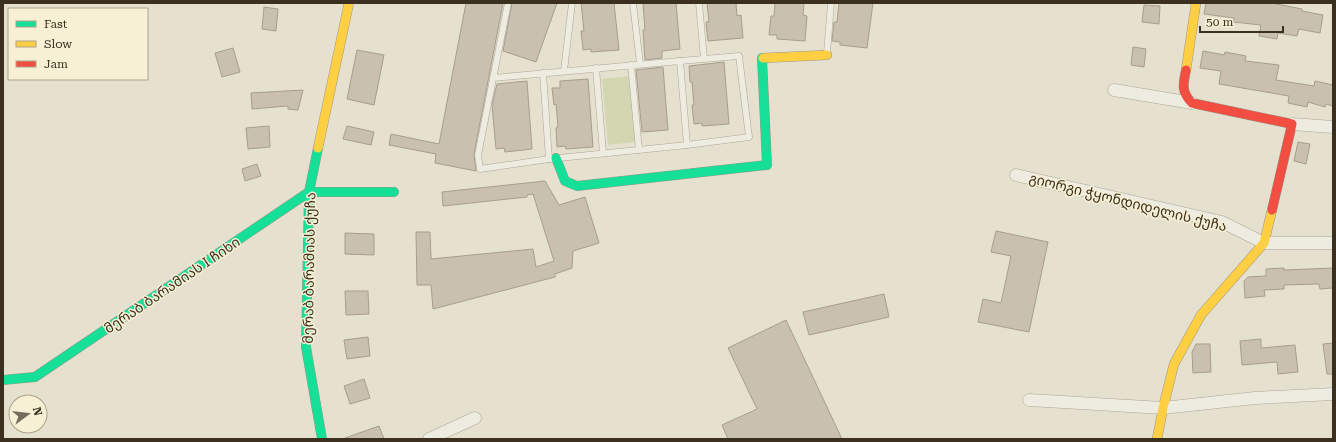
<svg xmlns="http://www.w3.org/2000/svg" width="1336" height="442" font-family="'Roboto Serif','Noto Sans Georgian',serif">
<rect width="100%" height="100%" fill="#e6e1cf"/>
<polygon fill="#d3d7b1" points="630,76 636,142 608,145 602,79"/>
<g fill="#cac0b0" stroke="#a79d8e">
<polygon points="466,3 503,3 474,154 476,171 435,163 436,154 389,145 391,134 439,144"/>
<polygon points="512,3 557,3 536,62 503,51"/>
<polygon points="581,3 614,3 619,50 591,52 591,49 583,50 581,31 584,31"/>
<polygon points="643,3 676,3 680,49 662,51 662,58 645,60 643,30 645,30"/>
<polygon points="707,3 736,3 737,16 741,15 743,38 708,41 706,22 709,22"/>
<polygon points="775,3 804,3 803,15 807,16 805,41 777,39 777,35 769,35 771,16 774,16"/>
<polygon points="839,3 873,3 867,48 840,45 840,42 832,41 834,22 837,22"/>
<polygon points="1206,3 1272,3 1302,9 1302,11 1323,15 1320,33 1299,29 1297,36 1278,33 1277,39 1259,36 1261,25 1233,22 1234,18 1204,14"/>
<polygon points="1144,5 1160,6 1159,24 1142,22"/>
<polygon points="264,7 278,9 276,31 262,29"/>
<polygon points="1133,47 1146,49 1144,67 1131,65"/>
<polygon points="233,48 240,72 222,77 215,53"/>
<polygon points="357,50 384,55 374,105 347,99"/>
<polygon points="1203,51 1224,55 1225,52 1246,56 1245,61 1279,65 1276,80 1314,86 1315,81 1333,85 1333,106 1326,104 1325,107 1308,102 1307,107 1288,103 1289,96 1219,84 1221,71 1200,68"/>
<polygon points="724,62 729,124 702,126 702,123 694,124 692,105 694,105 692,82 690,82 689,66"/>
<polygon points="663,67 668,130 642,132 636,70"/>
<polygon points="588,79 593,147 566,149 565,146 557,147 556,128 558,127 556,104 554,105 552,88 560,88 560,81"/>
<polygon points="527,81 532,149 505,152 504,148 496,149 492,105 497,84"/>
<polygon points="303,90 298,110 288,109 288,106 252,109 251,93"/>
<polygon points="269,126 270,147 248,149 246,128"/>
<polygon points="347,126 374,132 371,145 343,139"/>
<polygon points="1298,142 1310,144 1306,164 1294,161"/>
<polygon points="257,164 261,176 245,181 242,169"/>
<polygon points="545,181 559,205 585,197 599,243 573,251 572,268 555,274 555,277 433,309 431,285 417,285 416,232 430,232 431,259 533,249 536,267 554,261 533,194 527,195 527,197 443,206 442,192"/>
<polygon points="996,231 1048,242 1029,332 978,322 983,299 1001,303 1011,256 991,252"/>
<polygon points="345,233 374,234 374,255 345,254"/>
<polygon points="1284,268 1284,270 1333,268 1333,288 1320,289 1319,284 1284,285 1284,289 1264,290 1265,296 1245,298 1244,281 1248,277 1266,276 1266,269"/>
<polygon points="345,291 368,291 369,314 346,315"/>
<polygon points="884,294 889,317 809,335 803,312"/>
<polygon points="786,320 842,439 728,439 722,425 757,409 728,348"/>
<polygon points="368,337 370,356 347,359 344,340"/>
<polygon points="1261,339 1261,348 1295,345 1298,372 1278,374 1277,362 1242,365 1240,341"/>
<polygon points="1333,343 1333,374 1327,374 1323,344"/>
<polygon points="1196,344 1210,344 1211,372 1193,373 1192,352"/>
<polygon points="364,379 370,398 350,404 344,386"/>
<polygon points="379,426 384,439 345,439 345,438"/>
</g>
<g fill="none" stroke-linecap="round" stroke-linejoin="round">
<g stroke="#aca697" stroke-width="7">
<g id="lane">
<polyline points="633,3 640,64"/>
<polyline points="699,3 704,59"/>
<polyline points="827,53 831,3"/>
<polyline points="680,61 739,56 749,137 687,145"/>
<polyline points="631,65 639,150"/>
<polyline points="596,68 603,153"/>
<polyline points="564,71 572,3"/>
<polyline points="543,73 549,159"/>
<polyline points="493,78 680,61 687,145 549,159 480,169 478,155 508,3"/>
</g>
</g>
<g stroke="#aca697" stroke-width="13">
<g id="street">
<polyline points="1114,90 1192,103"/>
<polyline points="1292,124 1333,127"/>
<polyline points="1016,175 1222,222 1264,243 1333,243"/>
<polyline points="1029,400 1163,408 1255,398 1333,394"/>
<polyline points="429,439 475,418"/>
</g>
</g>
<g stroke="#9b9588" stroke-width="10">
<g id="fast">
<polyline points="318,148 309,192 306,347 322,439"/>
<polyline points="556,158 565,181 577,186 767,165 762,58 763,58"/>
<polyline points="3,380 35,377 309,192 394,192"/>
</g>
</g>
<g stroke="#9b9588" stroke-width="10">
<g id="slow">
<polyline points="763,58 827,55"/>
<polyline points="1186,70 1196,3"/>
<polyline points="318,148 349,3"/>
<polyline points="1157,439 1163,408 1174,364 1201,315 1264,243 1272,210"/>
</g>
</g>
<g stroke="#9b9588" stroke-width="10">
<path id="jam" d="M 1186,70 C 1183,84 1181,92 1192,103 L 1292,124 L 1272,210"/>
</g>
<use href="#lane" stroke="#eeebe1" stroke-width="6"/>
<use href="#street" stroke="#eeebe1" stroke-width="12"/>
<use href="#fast" stroke="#16e098" stroke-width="9"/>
<use href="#slow" stroke="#ffcf43" stroke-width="9"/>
<use href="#jam" stroke="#f24e42" stroke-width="9"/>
</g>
<g text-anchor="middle" stroke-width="3" stroke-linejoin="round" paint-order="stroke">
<g font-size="14" fill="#3b2f1f" stroke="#f7f0d5">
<text transform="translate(1128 202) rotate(14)" y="5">გიორგი ჭყონდიდელის ქუჩა</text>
<text transform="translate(309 268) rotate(-89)" y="5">მერაბ ბარამიას ქუჩა</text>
<text transform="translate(172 285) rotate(-34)" y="5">მერაბ ბარამიას I ჩიხი</text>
</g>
</g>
<rect width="1336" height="442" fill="none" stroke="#3b2f1f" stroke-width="8"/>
<rect x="8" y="8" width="140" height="72" fill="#f7f0d5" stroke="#aca38c"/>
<rect x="16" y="21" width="20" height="6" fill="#16e098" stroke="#aca38c"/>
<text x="44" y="28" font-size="12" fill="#3b2f1f">Fast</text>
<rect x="16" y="41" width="20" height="6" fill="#ffcf43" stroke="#aca38c"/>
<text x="44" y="48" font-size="12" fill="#3b2f1f">Slow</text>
<rect x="16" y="61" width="20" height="6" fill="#f24e42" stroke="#aca38c"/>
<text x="44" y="68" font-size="12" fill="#3b2f1f">Jam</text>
<g transform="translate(28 414) rotate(75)"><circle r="19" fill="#f7f0d5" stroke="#aca38c"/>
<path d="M0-3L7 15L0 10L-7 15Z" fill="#776d5d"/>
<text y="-6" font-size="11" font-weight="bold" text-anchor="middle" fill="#3b2f1f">N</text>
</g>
<path d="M1200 26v6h83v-6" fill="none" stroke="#3b2f1f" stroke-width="2"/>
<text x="1206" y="26" font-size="12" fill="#3b2f1f" stroke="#f7f0d5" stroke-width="3" paint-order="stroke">50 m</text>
</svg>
